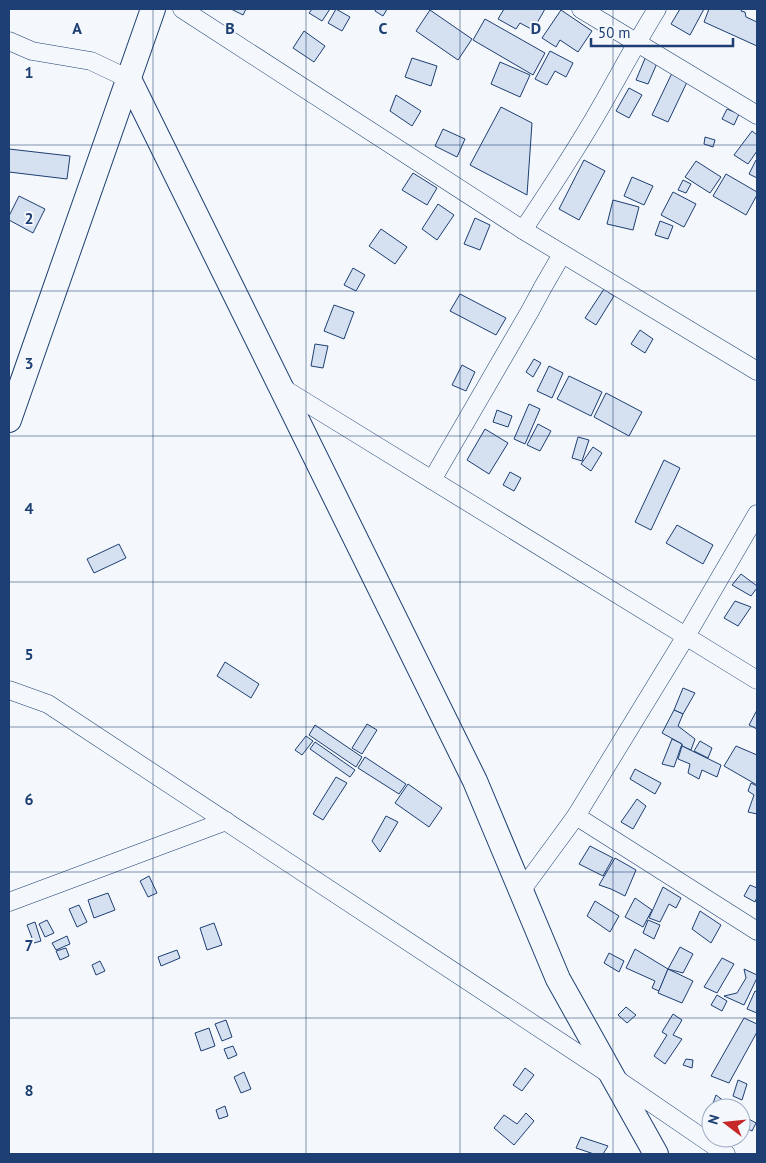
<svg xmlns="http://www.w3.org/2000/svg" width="766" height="1163" font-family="'PT Sans',sans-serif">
<rect width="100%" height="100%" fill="#f4f7fb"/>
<g fill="#d5e0f0" stroke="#1d3f73">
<polygon points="231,9 246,9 243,15"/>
<polygon points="312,9 330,9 322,21 309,13"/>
<polygon points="336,9 350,17 342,31 328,23"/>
<polygon points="376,9 387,9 383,16 375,11"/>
<polygon points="504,9 545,9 533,30 520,23 516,29 498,19"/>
<polygon points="680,9 704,9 690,35 671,24"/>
<polygon points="709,9 742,9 741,11 745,12 746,17 757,22 757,46 704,22"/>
<polygon points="430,10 472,39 458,60 416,31"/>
<polygon points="561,10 592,31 578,52 560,40 556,47 542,38"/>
<polygon points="485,19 545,53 533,75 473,40"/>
<polygon points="304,31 325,46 314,62 293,48"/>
<polygon points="550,51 573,63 566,77 555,71 547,85 535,79"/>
<polygon points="646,56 658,61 648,84 636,80"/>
<polygon points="412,58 437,66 431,86 405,77"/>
<polygon points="500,62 530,75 520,97 491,84"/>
<polygon points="672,73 688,80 668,122 652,115"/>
<polygon points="629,88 642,95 629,118 616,111"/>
<polygon points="396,95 421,111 412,126 390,111"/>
<polygon points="501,107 532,123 527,195 470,165"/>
<polygon points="727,109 739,114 734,125 722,119"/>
<polygon points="443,129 465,139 457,157 435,146"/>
<polygon points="752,131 757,135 757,151 748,164 734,155"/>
<polygon points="705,137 715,140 713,147 704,144"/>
<polygon points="9,149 70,156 67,179 9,172"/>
<polygon points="584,160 605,171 579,220 559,209"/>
<polygon points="756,160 757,161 757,178 749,174"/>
<polygon points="696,161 721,177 710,193 685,177"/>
<polygon points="413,173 437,188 427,205 402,190"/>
<polygon points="726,174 757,192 757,195 746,215 713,196"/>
<polygon points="632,177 653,186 644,205 624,196"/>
<polygon points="683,180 691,184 686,193 678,190"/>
<polygon points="673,192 696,204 684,227 661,215"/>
<polygon points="19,196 45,209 33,233 9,220 9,216"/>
<polygon points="613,200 639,207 633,230 607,224"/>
<polygon points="438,204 454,215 437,240 422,229"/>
<polygon points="475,218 490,225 480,250 464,244"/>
<polygon points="660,221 673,226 668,239 655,235"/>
<polygon points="381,229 407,247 395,264 369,246"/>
<polygon points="353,268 365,275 356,291 344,285"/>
<polygon points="604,289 614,296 596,325 585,318"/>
<polygon points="460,294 506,318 496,335 450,311"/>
<polygon points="334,305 354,312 344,339 324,331"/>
<polygon points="640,330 653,339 645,353 631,344"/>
<polygon points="315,344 328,346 323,368 311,366"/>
<polygon points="534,359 541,363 533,377 526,372"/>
<polygon points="462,365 475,372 466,391 452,385"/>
<polygon points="549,366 563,373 552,398 537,391"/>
<polygon points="569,376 602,392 591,416 557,399"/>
<polygon points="606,393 642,412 629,436 594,417"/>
<polygon points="529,404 540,409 525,444 514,439"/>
<polygon points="497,410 512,416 508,427 493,422"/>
<polygon points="538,424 551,431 540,451 527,445"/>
<polygon points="485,429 508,443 489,474 467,460"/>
<polygon points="578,437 589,440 582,461 572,458"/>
<polygon points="593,447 602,453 591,471 581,464"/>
<polygon points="664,460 680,468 651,530 635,522"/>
<polygon points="510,472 521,478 514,491 503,485"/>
<polygon points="677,525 713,545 703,564 666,543"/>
<polygon points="119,544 126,558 94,573 87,559"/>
<polygon points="741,574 757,586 757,588 751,596 732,585"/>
<polygon points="735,601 751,607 738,626 724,618"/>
<polygon points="225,662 259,684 251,698 217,676"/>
<polygon points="683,688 695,693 683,714 674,710"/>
<polygon points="674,710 683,714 678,726 695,739 691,750 682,746 682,744 662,733"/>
<polygon points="757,710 757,729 749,725"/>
<polygon points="367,724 377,730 362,754 352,748"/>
<polygon points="315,725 362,757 356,767 309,735"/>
<polygon points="306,736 313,741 302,755 295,750"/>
<polygon points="672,739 682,744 674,767 662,764"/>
<polygon points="700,741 712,748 708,758 694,751"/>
<polygon points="315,742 355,770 350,777 310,749"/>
<polygon points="682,746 721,765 717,777 702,770 699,779 688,773 690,764 678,759"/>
<polygon points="736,746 757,755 757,785 724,766"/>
<polygon points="365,757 406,784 399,794 358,768"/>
<polygon points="635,769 661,783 655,794 630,779"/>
<polygon points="336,777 347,783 323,820 313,814"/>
<polygon points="751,783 757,786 757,814 748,812 754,795 748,791"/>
<polygon points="408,784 442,808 429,827 395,803"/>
<polygon points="637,799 646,806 633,829 621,822"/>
<polygon points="386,816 398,822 380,852 372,841"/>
<polygon points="590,846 613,858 603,876 579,864"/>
<polygon points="615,858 636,870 625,896 611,889 599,885"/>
<polygon points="149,876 157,893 148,897 140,881"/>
<polygon points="750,885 757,888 757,897 755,902 744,896"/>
<polygon points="663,887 681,898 676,908 669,904 660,922 649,918"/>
<polygon points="108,893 115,910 94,918 88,900"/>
<polygon points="635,898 652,910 643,927 625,917"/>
<polygon points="595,901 619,916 610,932 587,916"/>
<polygon points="79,905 87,922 77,927 69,909"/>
<polygon points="700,911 721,925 711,943 692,929"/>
<polygon points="47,920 54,933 45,937 39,924"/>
<polygon points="648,920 660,925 654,939 643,933"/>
<polygon points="35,922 41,941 34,943 27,925"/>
<polygon points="214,923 222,945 207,950 200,928"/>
<polygon points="67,936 70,944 56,950 52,943"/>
<polygon points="680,947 693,954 683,973 668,969"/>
<polygon points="66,948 69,956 60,960 56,951"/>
<polygon points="635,949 668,969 659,991 652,988 655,981 626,968"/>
<polygon points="177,950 180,958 161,966 158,957"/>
<polygon points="609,953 624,961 619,972 604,963"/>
<polygon points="722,958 734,964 717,993 704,987"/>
<polygon points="100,961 105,971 96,975 92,965"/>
<polygon points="668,969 693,981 682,1003 658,993"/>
<polygon points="744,969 757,975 757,978 744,1005 724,996 737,993 746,978"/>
<polygon points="755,991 757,992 757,1013 747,1009"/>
<polygon points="717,995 727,1001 722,1011 711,1005"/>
<polygon points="626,1007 636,1015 627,1023 618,1015"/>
<polygon points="673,1014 682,1020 673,1035 682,1039 665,1064 654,1056 667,1035 662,1032"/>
<polygon points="744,1018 757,1024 757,1032 729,1083 711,1076"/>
<polygon points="226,1020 232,1037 222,1041 215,1024"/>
<polygon points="209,1028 215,1046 201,1051 195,1033"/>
<polygon points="233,1046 237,1055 228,1059 224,1049"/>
<polygon points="686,1059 693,1060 692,1068 683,1065"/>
<polygon points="525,1068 534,1075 522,1091 513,1085"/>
<polygon points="244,1072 251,1089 241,1093 234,1077"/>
<polygon points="738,1080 747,1084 742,1100 733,1096"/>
<polygon points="716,1095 733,1108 715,1108 712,1106"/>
<polygon points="225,1106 228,1116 219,1119 216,1110"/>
<polygon points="526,1113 534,1121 514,1145 494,1128 504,1115 517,1124"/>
<polygon points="747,1118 756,1123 752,1131 742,1126"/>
<polygon points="581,1137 608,1146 603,1154 594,1154 576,1148"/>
</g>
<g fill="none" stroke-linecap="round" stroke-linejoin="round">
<g stroke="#1d3f73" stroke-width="19">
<g id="street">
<polyline points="182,9 523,230 757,371"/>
<polyline points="581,9 757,115"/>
<polyline points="9,41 32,51 91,61 129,79"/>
<path d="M 523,230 C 547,194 570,159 592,122 C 614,85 634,46 657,9"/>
<polyline points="281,387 757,680"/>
<polyline points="432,480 530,311 543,287 562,254"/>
<polyline points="9,690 48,704 612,1076 726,1154"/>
<polyline points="576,816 757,931"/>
<polyline points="521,891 576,816 686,636 757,514"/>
<polyline points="9,902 226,821"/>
</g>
</g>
<g stroke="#1d3f73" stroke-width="26">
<g id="secondary">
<polyline points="129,79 475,781 558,979 656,1154"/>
<polyline points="9,420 153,9"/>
</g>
</g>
<use href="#street" stroke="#f4f7fb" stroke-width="18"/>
<use href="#secondary" stroke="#f4f7fb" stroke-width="24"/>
</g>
<path fill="none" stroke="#1d3f73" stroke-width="1" stroke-opacity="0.55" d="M 153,9 L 153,1154M 306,9 L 306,1154M 460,9 L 460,1154M 613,9 L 613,1154M 9,145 L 757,145M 9,291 L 757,291M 9,436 L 757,436M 9,582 L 757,582M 9,727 L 757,727M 9,872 L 757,872M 9,1018 L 757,1018"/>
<g font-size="16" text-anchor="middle" font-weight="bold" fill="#1d3f73" stroke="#f4f7fb" stroke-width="4" stroke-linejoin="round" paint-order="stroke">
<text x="77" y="34">A</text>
<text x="230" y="34">B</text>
<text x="383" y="34">C</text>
<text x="536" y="34">D</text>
<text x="29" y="78">1</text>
<text x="29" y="224">2</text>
<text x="29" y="369">3</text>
<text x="29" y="514">4</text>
<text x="29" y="660">5</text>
<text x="29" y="805">6</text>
<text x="29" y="951">7</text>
<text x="29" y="1096">8</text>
</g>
<rect width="766" height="1163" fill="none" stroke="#1d3f73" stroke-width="20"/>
<g transform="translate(726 1123) rotate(286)"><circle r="24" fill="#f4f7fb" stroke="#9eadc5"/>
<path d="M0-4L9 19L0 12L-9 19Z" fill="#c62828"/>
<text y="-8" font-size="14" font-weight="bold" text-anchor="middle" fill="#1d3f73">N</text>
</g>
<path d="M591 38v8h142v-8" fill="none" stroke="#1d3f73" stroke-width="2.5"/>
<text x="598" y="38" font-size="15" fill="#1d3f73" stroke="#f4f7fb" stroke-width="4" paint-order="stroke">50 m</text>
</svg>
